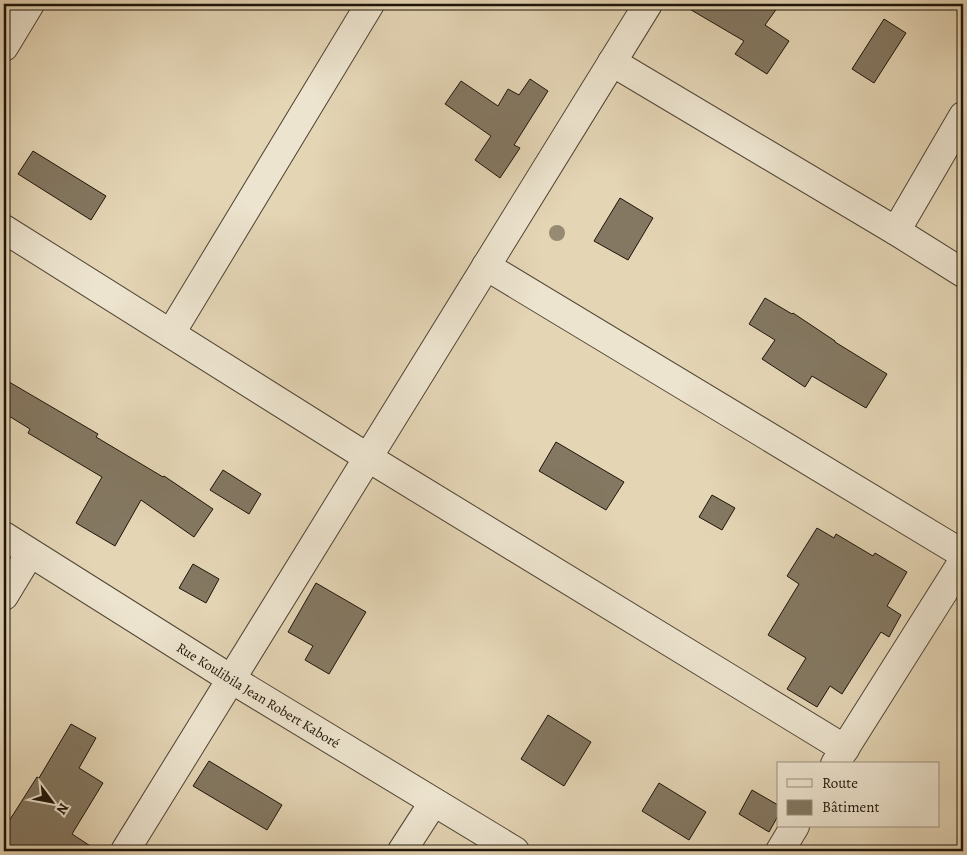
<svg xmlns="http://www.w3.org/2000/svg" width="967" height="855" font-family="Alegreya,serif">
<rect width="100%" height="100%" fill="#e4d5b5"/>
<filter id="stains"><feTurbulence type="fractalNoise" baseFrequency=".004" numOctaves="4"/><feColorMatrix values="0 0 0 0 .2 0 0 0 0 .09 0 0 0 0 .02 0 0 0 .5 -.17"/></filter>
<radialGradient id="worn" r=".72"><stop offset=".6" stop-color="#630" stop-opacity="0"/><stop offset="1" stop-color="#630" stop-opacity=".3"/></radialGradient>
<g fill="#847862" stroke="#1d1409">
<polygon points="681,4 780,4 765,25 789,41 767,74 735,54 744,41"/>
<polygon points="884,19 906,33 874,83 852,69"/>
<polygon points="530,79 548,91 514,145 520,148 500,178 475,160 491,136 445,104 461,81 498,106 508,89 519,95"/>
<polygon points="33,151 106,196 91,220 18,174"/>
<polygon points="620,198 653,218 628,260 594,241"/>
<polygon points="765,298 792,314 793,313 835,341 835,342 887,374 866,408 812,376 805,387 762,359 775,340 749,324"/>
<polygon points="4,379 98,434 96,437 163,477 164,476 213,509 194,537 141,500 115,546 76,523 102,477 28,433 30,429 4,413"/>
<polygon points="556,442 624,482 606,510 539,471"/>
<polygon points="223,470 261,494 249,514 210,490"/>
<polygon points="712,495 735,508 722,530 699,517"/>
<polygon points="817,528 834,538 836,534 873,556 875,553 907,572 887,606 901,615 889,637 881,632 842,694 830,686 817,707 787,689 806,658 768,635 799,584 787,576"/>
<polygon points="193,564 219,579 206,603 179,588"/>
<polygon points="316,583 366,612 329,674 305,660 313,646 288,632"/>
<polygon points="548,715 591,742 564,786 521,759"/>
<polygon points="71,724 96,738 79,768 103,783 72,834 98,851 4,851 4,829 37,777 39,778"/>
<polygon points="209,761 282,805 267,830 193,786"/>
<polygon points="659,783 706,812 689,840 642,811"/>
<polygon points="752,790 778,805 778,816 769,832 739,814"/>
</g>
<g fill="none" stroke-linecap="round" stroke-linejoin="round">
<g stroke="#4f4434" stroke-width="30">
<g id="street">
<polyline points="4,47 30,4"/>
<polyline points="612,62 896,231 963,273"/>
<polyline points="4,229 367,457 845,749"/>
<polyline points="896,231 963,116"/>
<polyline points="486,266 963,554"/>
<polyline points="171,333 370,4"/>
<path id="s1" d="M 4,536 L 231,679 L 515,851"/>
<polyline points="4,596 30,553"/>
<polyline points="835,764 963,561"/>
<polyline points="125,851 648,4"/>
<polyline points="402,851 433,803"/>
<polyline points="780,851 795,826"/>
</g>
</g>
<use href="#street" stroke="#ede4cf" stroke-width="28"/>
</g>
<circle fill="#968a72" cx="557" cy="233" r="8"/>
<g text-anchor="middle" stroke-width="4" stroke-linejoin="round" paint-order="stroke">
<g font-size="14" fill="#1d1409" stroke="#ede4cf">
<text dy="5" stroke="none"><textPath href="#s1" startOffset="300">Rue Koulibila Jean Robert Kaboré</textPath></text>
</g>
</g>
<rect width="967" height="855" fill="none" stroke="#e4d5b5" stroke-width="20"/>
<rect x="5" y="5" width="957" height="845" fill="none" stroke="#1d1409" stroke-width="2.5"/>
<rect x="10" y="10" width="947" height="835" fill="none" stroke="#1d1409"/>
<rect x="777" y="762" width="162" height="65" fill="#ede4cf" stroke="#9a9180"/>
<rect x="787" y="779" width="25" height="8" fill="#ede4cf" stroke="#9a9180"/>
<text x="822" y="788" font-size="15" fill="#1d1409">Route</text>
<rect x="787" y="800" width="25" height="15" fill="#847862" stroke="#9a9180"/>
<text x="822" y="812" font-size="15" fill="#1d1409">Bâtiment</text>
<g transform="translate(52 802) rotate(122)" stroke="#ede4cf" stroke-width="4" paint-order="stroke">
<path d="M0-4L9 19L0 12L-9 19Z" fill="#1d1409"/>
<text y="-8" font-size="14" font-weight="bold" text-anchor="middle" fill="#1d1409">N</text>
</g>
<rect width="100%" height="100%" filter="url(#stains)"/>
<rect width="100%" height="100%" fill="url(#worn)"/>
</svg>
